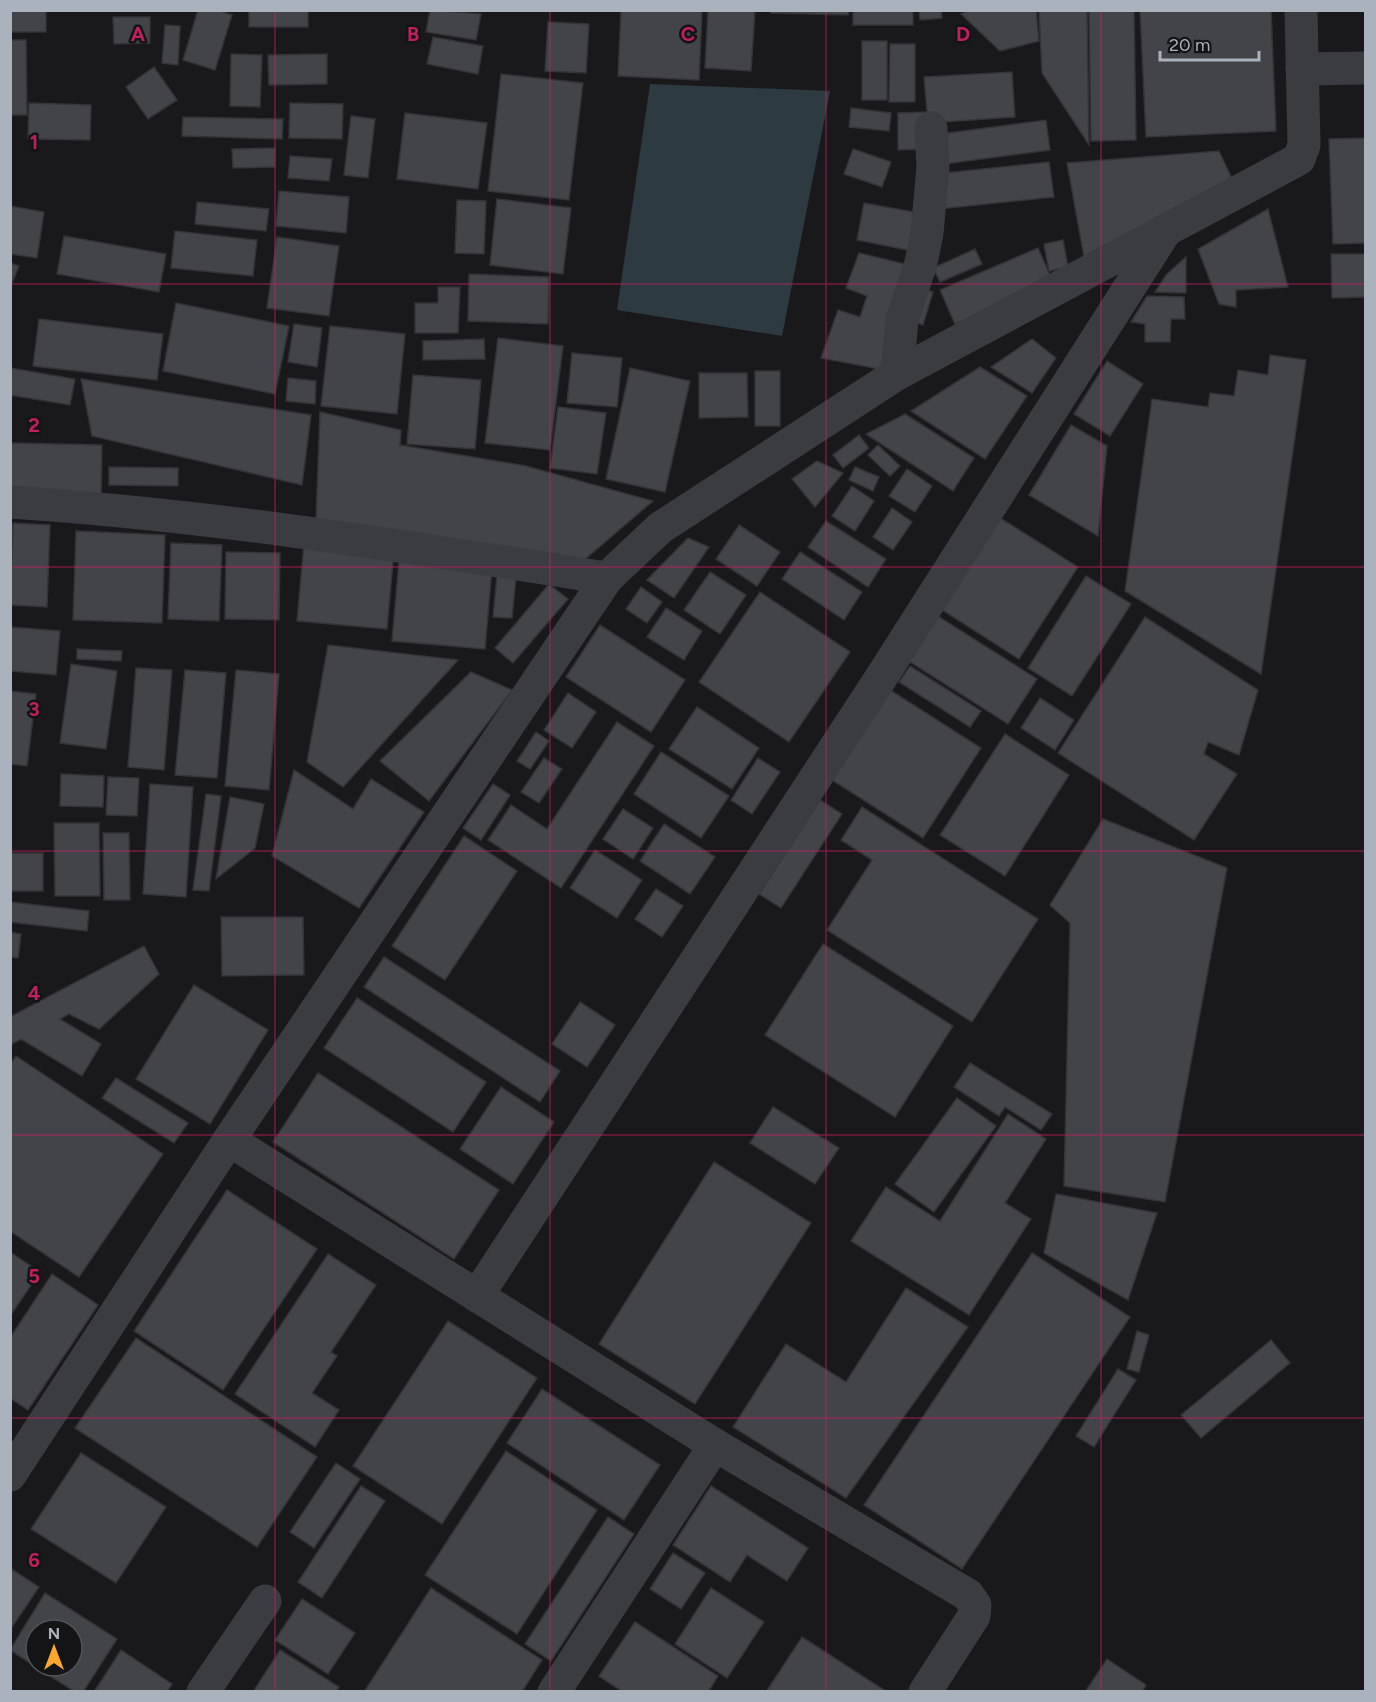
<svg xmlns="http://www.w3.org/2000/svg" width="1376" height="1702" font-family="Figtree,sans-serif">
<rect width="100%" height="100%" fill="#19191c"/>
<polygon fill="#2d3a42" points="650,84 830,91 782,336 617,310"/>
<g fill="#434449" stroke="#333338" stroke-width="1.5" fill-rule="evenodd">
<rect x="10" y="10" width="36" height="22"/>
<polygon points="198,10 218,10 232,15 215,70 183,60"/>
<rect x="249" y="10" width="59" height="17"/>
<polygon points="430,10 481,14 476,40 426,32"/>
<polygon points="621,10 702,10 699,80 618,76"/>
<polygon points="708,10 755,10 751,71 705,68"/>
<polygon points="771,10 849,10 848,15 771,13"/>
<rect x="853" y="10" width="60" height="15"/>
<polygon points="919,10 941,10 942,18 920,20"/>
<polygon points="970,10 1036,10 1039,41 1000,51 961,14"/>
<polygon points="1039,10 1087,10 1089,145 1042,73"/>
<polygon points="1089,10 1134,10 1136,140 1091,141"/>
<polygon points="1140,10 1271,10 1276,131 1146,137"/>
<polygon points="113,17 150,17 150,43 114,44"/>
<polygon points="548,22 589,24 586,73 545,71"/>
<polygon points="165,25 180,26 178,65 162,63"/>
<polygon points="433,37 483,46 478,74 427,64"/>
<polygon points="10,40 26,40 27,115 10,115"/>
<rect x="862" y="41" width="25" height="59"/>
<polygon points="890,44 915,44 915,102 889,102"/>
<polygon points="231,54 262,55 260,107 230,106"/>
<polygon points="327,54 327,84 269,85 268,55"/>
<polygon points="154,67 177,100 148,119 126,87"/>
<polygon points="1012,72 1015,117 928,123 924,77"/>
<polygon points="501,74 583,83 569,200 488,191"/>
<polygon points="29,103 91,105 90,140 28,139"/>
<polygon points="290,103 343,104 342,139 289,138"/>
<polygon points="851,108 891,113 889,131 849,127"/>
<polygon points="926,112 926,149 898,150 898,113"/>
<polygon points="405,113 487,123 478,189 397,179"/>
<polygon points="351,116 375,119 368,178 344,175"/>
<polygon points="183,117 283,119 282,139 182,136"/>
<polygon points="1046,120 1050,150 937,165 933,135"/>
<polygon points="1366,138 1366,243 1333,244 1329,139"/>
<polygon points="275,148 275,167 233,168 232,149"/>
<polygon points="853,149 891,162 882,187 844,174"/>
<polygon points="1219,151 1232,179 1084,257 1067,163"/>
<polygon points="290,156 332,159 329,181 288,178"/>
<polygon points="1049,162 1054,197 939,209 935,174"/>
<polygon points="279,191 349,197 346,233 276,226"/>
<polygon points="497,199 571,208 563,274 490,265"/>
<polygon points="457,200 486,201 484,254 455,253"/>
<polygon points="197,202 269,209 266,231 195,224"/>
<polygon points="864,203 925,214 918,252 857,240"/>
<polygon points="10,206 44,212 37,258 10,254"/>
<polygon points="1268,209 1288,287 1236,290 1236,307 1219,304 1198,249"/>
<polygon points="175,231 257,240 253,276 171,268"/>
<polygon points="64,236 166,254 159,292 57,274"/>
<polygon points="277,237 339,246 329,316 267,308"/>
<polygon points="1063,240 1068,267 1049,271 1044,244"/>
<polygon points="1038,248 1053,282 955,324 940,290"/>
<polygon points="975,249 982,264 940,282 933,268"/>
<polygon points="859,253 913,266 884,370 821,358 838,310 860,317 867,296 846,288"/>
<polygon points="1331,254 1366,254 1366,297 1332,298"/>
<polygon points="1186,257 1186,293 1155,292 1166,275"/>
<polygon points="10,263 19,266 10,288"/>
<polygon points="469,274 549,277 548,324 468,321"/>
<polygon points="438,287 460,287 458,333 415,333 415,303 438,303"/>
<polygon points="917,287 933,292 923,325 907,320"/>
<polygon points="1147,296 1184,297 1185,319 1171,319 1170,342 1145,342 1145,324 1131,322"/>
<polygon points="176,303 289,326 275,394 163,371"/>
<polygon points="39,319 163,334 157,380 33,366"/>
<polygon points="294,324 322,328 317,367 288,362"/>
<polygon points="330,326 405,334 397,414 321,406"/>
<polygon points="498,338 563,346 550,450 485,443"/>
<polygon points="484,339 485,359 423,360 423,341"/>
<polygon points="1032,339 1056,358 1032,393 991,367"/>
<polygon points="572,353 622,358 617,407 567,403"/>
<polygon points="1270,355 1306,360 1261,674 1125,591 1152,399 1208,407 1210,393 1234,396 1238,370 1268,375"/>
<polygon points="1107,361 1143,384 1110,436 1074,414"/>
<polygon points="980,367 1027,396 985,459 911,411"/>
<polygon points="10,368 75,379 70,405 10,395"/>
<polygon points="630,368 690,381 665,492 606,479"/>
<rect x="755" y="371" width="25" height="55"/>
<polygon points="699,373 747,373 748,417 699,418"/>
<polygon points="413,375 481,380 475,449 407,444"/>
<polygon points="288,378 316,381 315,404 286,401"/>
<polygon points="81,379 311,415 302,485 92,436"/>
<polygon points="558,407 606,413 597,474 550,468"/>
<polygon points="320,412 401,430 400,445 526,466 653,501 583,561 316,521"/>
<polygon points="905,414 974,458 953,491 866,434"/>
<polygon points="1071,425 1107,446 1098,536 1029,495"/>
<polygon points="859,435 869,448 843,468 833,455"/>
<polygon points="10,443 102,445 101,497 10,495"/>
<polygon points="878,445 900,466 890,476 868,455"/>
<polygon points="817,461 843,473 815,507 792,479"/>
<polygon points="109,467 178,468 178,486 109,485"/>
<polygon points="855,467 879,477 873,491 849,480"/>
<polygon points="907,469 932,486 915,512 889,496"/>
<polygon points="852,486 874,501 855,531 832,516"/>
<polygon points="892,508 912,522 893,550 873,537"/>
<polygon points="997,516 1078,567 1019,659 939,608"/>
<polygon points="826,521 886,559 868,587 808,547"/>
<polygon points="13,523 50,525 47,607 10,605"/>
<polygon points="739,525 780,552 757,586 716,559"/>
<polygon points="76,531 165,535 162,623 73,620"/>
<polygon points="688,538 709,547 674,598 647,580"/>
<polygon points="171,543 222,545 219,621 168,619"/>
<polygon points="304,543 394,551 387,629 297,621"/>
<polygon points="226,552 280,553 279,620 225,619"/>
<polygon points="800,552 862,592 844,620 782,579"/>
<polygon points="399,561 492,569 485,649 392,641"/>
<polygon points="710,572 746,595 720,634 684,610"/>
<polygon points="497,575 516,577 512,618 493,617"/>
<polygon points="1086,576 1131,604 1072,696 1028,668"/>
<polygon points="549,584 568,599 513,663 495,648"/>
<polygon points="641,587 662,602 647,623 626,609"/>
<polygon points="760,592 850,652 789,742 699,682"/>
<polygon points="666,608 702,631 684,660 647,637"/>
<polygon points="936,615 1037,679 1008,724 907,660"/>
<polygon points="1145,617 1258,690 1239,755 1208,742 1204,754 1237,774 1194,840 1058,753"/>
<polygon points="600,625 685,680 651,732 566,677"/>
<polygon points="10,627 60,631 56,675 10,671"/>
<polygon points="328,645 458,660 343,787 307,762"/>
<polygon points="77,649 122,651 121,661 77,659"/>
<polygon points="71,664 117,671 106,749 60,743"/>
<polygon points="910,666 981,711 970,727 899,682"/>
<polygon points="136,668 172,670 164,770 128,767"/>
<polygon points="185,670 226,673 217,778 175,775"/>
<polygon points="236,670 279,674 269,790 225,786"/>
<polygon points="471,672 512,690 429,801 380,761"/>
<polygon points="890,690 981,748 923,838 832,780"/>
<polygon points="10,691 36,694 27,766 10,764"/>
<polygon points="568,693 596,712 572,748 544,730"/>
<polygon points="1040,698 1074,720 1055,750 1021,728"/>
<polygon points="697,707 759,748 732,789 669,749"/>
<polygon points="617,722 654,746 561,888 488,840 511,805 547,829"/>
<polygon points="536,732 549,741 530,769 517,761"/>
<polygon points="1005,734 1069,775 1005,876 940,835"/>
<polygon points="661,752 729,796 701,838 634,794"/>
<polygon points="544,758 562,769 539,803 521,792"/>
<polygon points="758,758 780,772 752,814 731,800"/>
<polygon points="294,770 353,809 371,779 424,812 359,908 272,856"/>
<polygon points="61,774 104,776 103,807 60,806"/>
<polygon points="108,777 139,778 137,816 106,815"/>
<polygon points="150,784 193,787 186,897 143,894"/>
<polygon points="493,784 510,795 481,840 463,828"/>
<polygon points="206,794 221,796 209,891 193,890"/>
<polygon points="230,797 264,804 255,848 216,879"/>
<polygon points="820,800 842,814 781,908 759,894"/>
<polygon points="862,807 1038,919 972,1022 827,930 872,860 841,840"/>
<polygon points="623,809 653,828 633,859 603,839"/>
<polygon points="1103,819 1227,868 1165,1202 1064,1186 1070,923 1050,905"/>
<polygon points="54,823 99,823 100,896 55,896"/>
<polygon points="664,824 715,857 690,894 640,861"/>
<polygon points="103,833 129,833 130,900 104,900"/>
<polygon points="464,836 517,871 445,980 392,946"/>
<polygon points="595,850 642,880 617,918 570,888"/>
<rect x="10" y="853" width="33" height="38"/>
<polygon points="656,889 683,906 662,937 635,919"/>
<polygon points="10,902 89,911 87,931 10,922"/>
<polygon points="221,917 303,917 304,975 222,976"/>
<polygon points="10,932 21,934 18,958 10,957"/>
<polygon points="823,944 953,1026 895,1117 765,1035"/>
<polygon points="144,946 159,974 99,1029 69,1014 60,1019 101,1044 82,1076 21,1039 10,1045 10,1017"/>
<polygon points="384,957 560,1071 540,1102 364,987"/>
<polygon points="194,985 268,1030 210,1124 136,1079"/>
<polygon points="357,998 486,1082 453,1132 324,1048"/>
<polygon points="580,1002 615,1025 587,1067 552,1044"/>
<polygon points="16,1056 163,1154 79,1277 10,1231 10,1064"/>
<polygon points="970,1063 1052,1114 1041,1130 1005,1107 999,1116 954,1087"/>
<polygon points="318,1073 499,1190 454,1259 273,1142"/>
<polygon points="116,1078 188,1123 174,1143 102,1098"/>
<polygon points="501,1087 554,1122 513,1184 460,1149"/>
<polygon points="957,1098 996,1126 934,1212 895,1184"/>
<polygon points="773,1107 839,1148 815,1184 750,1143"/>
<polygon points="1008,1114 1046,1139 1005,1203 1031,1219 969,1315 851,1241 886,1187 940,1221"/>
<polygon points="714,1162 811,1223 695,1404 599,1344"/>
<polygon points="227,1190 317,1249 223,1390 134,1331"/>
<polygon points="1056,1194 1157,1213 1128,1300 1044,1253"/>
<polygon points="10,1252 40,1272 10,1316"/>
<polygon points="1032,1253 1130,1317 962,1569 864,1505"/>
<polygon points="328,1254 376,1285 331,1352 337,1356 312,1393 339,1410 315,1447 235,1394"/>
<polygon points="52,1274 98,1305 28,1410 10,1398 10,1338"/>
<polygon points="906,1288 968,1327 846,1498 733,1427 786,1344 846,1382"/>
<polygon points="448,1321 537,1378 442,1524 353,1466"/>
<polygon points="1137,1331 1149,1335 1139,1372 1127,1369"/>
<polygon points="136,1338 317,1457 257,1547 75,1428"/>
<polygon points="1271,1340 1290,1363 1201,1438 1181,1415"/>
<polygon points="1118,1369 1136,1380 1094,1447 1076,1436"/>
<polygon points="542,1389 660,1465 624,1520 507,1443"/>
<polygon points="506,1451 597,1510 517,1634 425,1575"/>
<polygon points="81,1453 166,1507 116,1583 31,1529"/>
<polygon points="336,1463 360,1479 314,1548 290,1532"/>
<polygon points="361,1486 385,1501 322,1598 298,1582"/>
<polygon points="711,1486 808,1548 787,1581 747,1555 730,1582 673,1545"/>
<polygon points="608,1517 634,1534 551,1661 525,1644"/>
<polygon points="673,1553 705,1573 681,1609 650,1589"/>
<polygon points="10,1568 39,1587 10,1630"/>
<polygon points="431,1588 542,1660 522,1692 364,1692"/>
<polygon points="711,1588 764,1622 727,1678 675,1644"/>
<path d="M 45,1593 L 117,1639 L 83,1692 L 75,1692 L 10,1650 ZM 36,1630 L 72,1630 L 72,1666 L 36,1666 Z"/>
<polygon points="302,1599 355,1633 328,1674 275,1640"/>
<polygon points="635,1622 718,1676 708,1692 623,1692 599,1676"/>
<polygon points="802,1637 884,1690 883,1692 766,1692"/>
<polygon points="121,1650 172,1684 167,1692 94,1692"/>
<polygon points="280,1650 339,1687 336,1692 253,1692"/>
<polygon points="1107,1659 1146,1685 1142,1692 1085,1692"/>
</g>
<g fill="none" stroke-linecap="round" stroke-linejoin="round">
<g stroke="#3a3c41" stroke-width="33">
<polyline points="1302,69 1366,68"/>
<polyline points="897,374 902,320 921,263 927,233 933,167 931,128"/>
<path d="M 10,502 C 211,515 409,547 607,578"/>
<polyline points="229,1140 715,1445 968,1595 975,1605 974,1616 925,1692"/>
<polyline points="477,1296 884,673 1166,230"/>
<polyline points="10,1475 229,1140 607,578 660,528 897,374 1299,159 1304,145 1301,10"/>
<polyline points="203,1692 265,1601"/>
<polyline points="554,1692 715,1445"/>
</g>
</g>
<path fill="none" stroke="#c12060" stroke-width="1.5" stroke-opacity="0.55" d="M 275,10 L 275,1692M 550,10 L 550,1692M 826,10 L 826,1692M 1101,10 L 1101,1692M 10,284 L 1366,284M 10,567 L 1366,567M 10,851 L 1366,851M 10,1135 L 1366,1135M 10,1418 L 1366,1418"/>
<g font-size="20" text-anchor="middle" font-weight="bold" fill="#c12060" stroke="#141417" stroke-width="5" stroke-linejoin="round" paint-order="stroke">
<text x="138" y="41">A</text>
<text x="413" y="41">B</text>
<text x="688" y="41">C</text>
<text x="963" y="41">D</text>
<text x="34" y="149">1</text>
<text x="34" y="432">2</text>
<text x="34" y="716">3</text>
<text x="34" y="1000">4</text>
<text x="34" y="1283">5</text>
<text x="34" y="1567">6</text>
</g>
<rect width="1376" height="1702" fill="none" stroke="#aab2bd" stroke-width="24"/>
<g transform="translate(54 1648)"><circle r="28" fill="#141417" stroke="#505359" stroke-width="1.5"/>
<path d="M0-4.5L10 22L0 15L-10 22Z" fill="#ffa62e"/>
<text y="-9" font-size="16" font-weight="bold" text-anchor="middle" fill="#aab2bd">N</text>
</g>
<path d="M1160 51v9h99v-9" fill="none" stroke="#aab2bd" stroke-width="3"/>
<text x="1169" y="51" font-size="18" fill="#aab2bd" stroke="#141417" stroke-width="4.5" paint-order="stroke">20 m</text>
</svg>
